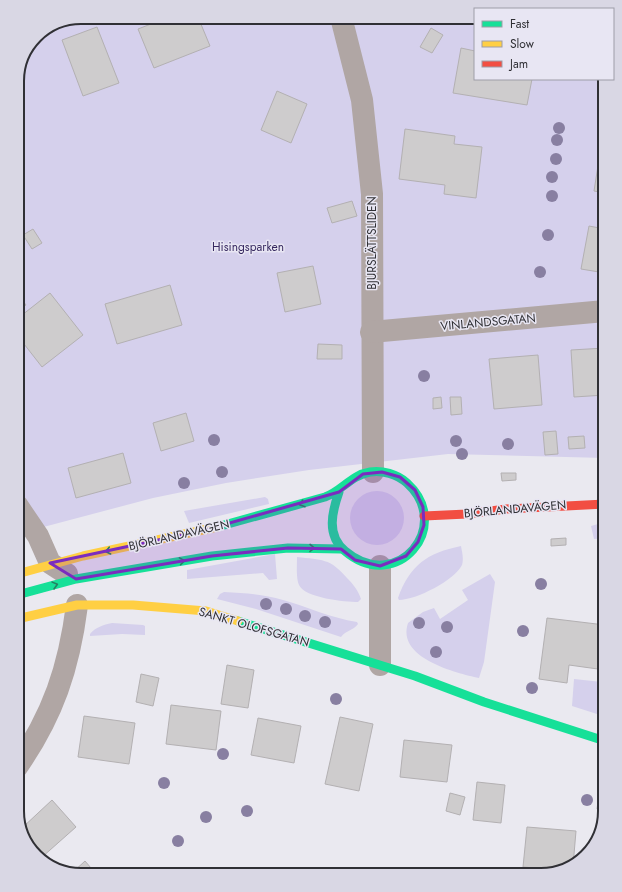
<svg xmlns="http://www.w3.org/2000/svg" width="622" height="892" font-family="Jost,sans-serif">
<rect width="100%" height="100%" fill="#eae9f0"/>
<g fill="#d5d0ec">
<polygon points="81,17 475,17 475,79 604,79 605,458 448,454 309,470 226,483 153,498 17,534 17,77 39,33"/>
<circle cx="377" cy="518" r="27"/>
<polygon points="265,497 268,499 269,504 189,523 184,511"/>
<polygon points="605,522 605,538 594,539 591,526"/>
<path d="M 461,546 C 462,552 464,559 462,565 C 455,580 416,600 399,600 L 398,598 C 410,565 427,553 461,546 Z"/>
<polygon points="275,554 277,579 269,580 263,573 187,579 187,570"/>
<path d="M 297,557 C 322,560 330,558 347,578 C 353,584 358,590 361,599 L 358,602 C 345,602 305,598 299,585 C 296,578 297,566 297,557 Z"/>
<path d="M 490,574 L 495,582 L 484,662 L 479,678 C 456,673 396,658 408,623 L 423,612 L 434,608 L 440,619 L 468,600 L 462,590 Z"/>
<path d="M 224,592 C 244,593 263,594 283,600 C 308,607 331,618 357,622 L 358,624 C 353,631 346,630 341,637 L 256,609 L 217,599 L 220,594 Z"/>
<path d="M 112,623 L 143,625 L 145,626 L 145,635 L 122,634 L 90,636 L 90,634 C 96,627 103,625 112,623 Z"/>
<polygon points="574,679 602,682 597,714 572,706"/>
</g>
<g fill="#cecccd" stroke="#b3b0b2">
<polygon points="169,17 198,17 210,46 154,68 138,29"/>
<polygon points="370,17 395,17 371,23"/>
<polygon points="97,27 119,83 83,96 62,40"/>
<polygon points="431,28 443,35 432,53 420,47"/>
<polygon points="461,48 475,51 475,79 532,79 527,105 453,93"/>
<polygon points="277,91 307,104 291,143 261,130"/>
<polygon points="405,129 455,136 454,144 482,147 476,198 444,194 445,185 399,179"/>
<polygon points="600,153 605,154 605,193 594,191"/>
<polygon points="352,201 357,216 332,223 327,208"/>
<polygon points="589,226 605,229 605,273 581,269"/>
<polygon points="33,229 42,243 32,249 23,235"/>
<polygon points="313,266 321,304 285,312 277,273"/>
<polygon points="170,285 182,325 117,344 105,304"/>
<polygon points="17,293 26,305 17,311"/>
<polygon points="50,293 83,335 42,367 17,335 17,319"/>
<polygon points="318,344 342,345 342,359 317,359"/>
<polygon points="605,348 605,395 574,397 571,350"/>
<polygon points="538,355 542,405 494,409 489,359"/>
<polygon points="441,397 442,408 433,409 433,398"/>
<polygon points="450,397 461,397 462,414 451,415"/>
<polygon points="186,413 194,441 161,451 153,423"/>
<polygon points="556,431 558,454 545,455 543,432"/>
<polygon points="584,436 585,448 569,449 568,437"/>
<polygon points="123,453 131,483 76,498 68,468"/>
<polygon points="501,473 516,473 516,480 502,481"/>
<polygon points="566,538 566,545 551,546 551,539"/>
<polygon points="547,618 605,625 605,670 569,665 567,683 539,679"/>
<polygon points="227,665 254,670 248,708 221,704"/>
<polygon points="141,674 159,678 153,706 136,702"/>
<polygon points="171,705 221,711 216,750 166,744"/>
<polygon points="84,716 135,723 129,764 78,757"/>
<polygon points="340,717 373,724 359,791 325,784"/>
<polygon points="258,718 301,726 294,763 251,755"/>
<polygon points="404,740 452,745 447,782 400,777"/>
<polygon points="477,782 505,785 501,823 473,820"/>
<polygon points="600,787 605,788 605,811 597,809"/>
<polygon points="450,793 465,797 460,815 446,811"/>
<polygon points="52,800 76,827 41,858 26,843 22,828"/>
<polygon points="527,827 576,831 573,866 558,870 523,867"/>
<polygon points="85,861 97,875 72,873"/>
</g>
<g fill="none" stroke-linecap="round" stroke-linejoin="round">
<g stroke="#b0a6a4" stroke-width="22">
<polyline points="341,17 362,100 372,194 373,472"/>
<polyline points="371,332 605,311"/>
<polyline points="17,505 38,536 50,563 67,574"/>
<polyline points="380,665 380,566"/>
<path d="M 17,767 C 53,715 69,668 77,605"/>
</g>
<g stroke="#16e098" stroke-width="9">
<path d="M 217,527 L 325,497 C 342,491 351,475 370,472 C 382,470 397,474 407,483 C 454,526 397,595 345,551 C 326,535 332,512 339,492"/>
<polyline points="17,595 76,579 212,556 288,548 341,549"/>
<polyline points="238,621 415,676 484,702 605,741"/>
</g>
<g stroke="#ffcf43" stroke-width="9">
<polyline points="17,574 83,556 217,527"/>
<polyline points="17,619 77,605 133,605 206,611 238,621"/>
</g>
<polyline stroke="#f24e42" stroke-width="9" points="424,516 467,514 506,509 605,504"/>
</g>
<g fill="#887fa1">
<circle cx="559" cy="128" r="6"/>
<circle cx="557" cy="140" r="6"/>
<circle cx="556" cy="159" r="6"/>
<circle cx="552" cy="177" r="6"/>
<circle cx="552" cy="196" r="6"/>
<circle cx="548" cy="235" r="6"/>
<circle cx="540" cy="272" r="6"/>
<circle cx="424" cy="376" r="6"/>
<circle cx="214" cy="440" r="6"/>
<circle cx="456" cy="441" r="6"/>
<circle cx="508" cy="444" r="6"/>
<circle cx="462" cy="454" r="6"/>
<circle cx="222" cy="472" r="6"/>
<circle cx="184" cy="483" r="6"/>
<circle cx="541" cy="584" r="6"/>
<circle cx="266" cy="604" r="6"/>
<circle cx="286" cy="609" r="6"/>
<circle cx="305" cy="616" r="6"/>
<circle cx="325" cy="622" r="6"/>
<circle cx="419" cy="623" r="6"/>
<circle cx="447" cy="627" r="6"/>
<circle cx="523" cy="631" r="6"/>
<circle cx="436" cy="652" r="6"/>
<circle cx="532" cy="688" r="6"/>
<circle cx="336" cy="699" r="6"/>
<circle cx="223" cy="754" r="6"/>
<circle cx="164" cy="783" r="6"/>
<circle cx="587" cy="800" r="6"/>
<circle cx="247" cy="811" r="6"/>
<circle cx="206" cy="817" r="6"/>
<circle cx="178" cy="841" r="6"/>
</g>
<defs><path id="oneway-chevron" d="M-2-3.5L2.5 0L-2 3.5" fill="none" stroke-width="1.6" stroke-linecap="round" stroke-linejoin="round"/></defs>
<g stroke="#247f62">
<use href="#oneway-chevron" transform="translate(302 504) rotate(162)"/>
<use href="#oneway-chevron" transform="translate(312 548) rotate(1)"/>
<use href="#oneway-chevron" transform="translate(108 551) rotate(168)"/>
<use href="#oneway-chevron" transform="translate(182 561) rotate(-9)"/>
<use href="#oneway-chevron" transform="translate(55 585) rotate(-15)"/>
</g>
<path fill="#7b2cbf" fill-opacity="0.2" stroke="#7b2cbf" stroke-width="3" stroke-linejoin="round" d="M 382,472 L 400,477 L 415,490 L 423,507 L 424,525 L 418,542 L 406,556 L 380,566 L 355,560 L 341,549 L 288,548 L 212,556 L 76,579 L 50,563 L 205,530 L 339,492 L 363,474 Z"/>
<g text-anchor="middle" stroke-width="3" stroke-linejoin="round" paint-order="stroke">
<g font-size="12" fill="#303035" stroke="#e8e6f3">
<text transform="translate(372 243) rotate(-90)" y="4">BJURSLÄTTSLIDEN</text>
<text transform="translate(488 322) rotate(-5)" y="4">VINLANDSGATAN</text>
<text transform="translate(515 509) rotate(-5)" y="4">BJÖRLANDAVÄGEN</text>
<text transform="translate(179 535) rotate(-13)" y="4">BJÖRLANDAVÄGEN</text>
<text transform="translate(254 627) rotate(16)" y="4">SANKT OLOFSGATAN</text>
</g>
<g font-size="12" fill="#372960" stroke="#e8e6f3">
<text x="248" y="251">Hisingsparken</text>
</g>
</g>
<path d="M0 0H622V892H0ZM81 24H541A57 57 0 0 1 598 81V811A57 57 0 0 1 541 868H81A57 57 0 0 1 24 811V81A57 57 0 0 1 81 24Z" fill="#d9d7e4" fill-rule="evenodd"/>
<path fill="none" stroke="#303035" stroke-width="2" d="M81 24H541A57 57 0 0 1 598 81V811A57 57 0 0 1 541 868H81A57 57 0 0 1 24 811V81A57 57 0 0 1 81 24Z"/>
<rect x="474" y="8" width="140" height="72" fill="#e8e6f3" stroke="#9e9da7"/>
<rect x="482" y="21" width="20" height="6" fill="#16e098" stroke="#9e9da7"/>
<text x="510" y="28" font-size="12" fill="#303035">Fast</text>
<rect x="482" y="41" width="20" height="6" fill="#ffcf43" stroke="#9e9da7"/>
<text x="510" y="48" font-size="12" fill="#303035">Slow</text>
<rect x="482" y="61" width="20" height="6" fill="#f24e42" stroke="#9e9da7"/>
<text x="510" y="68" font-size="12" fill="#303035">Jam</text>
</svg>
